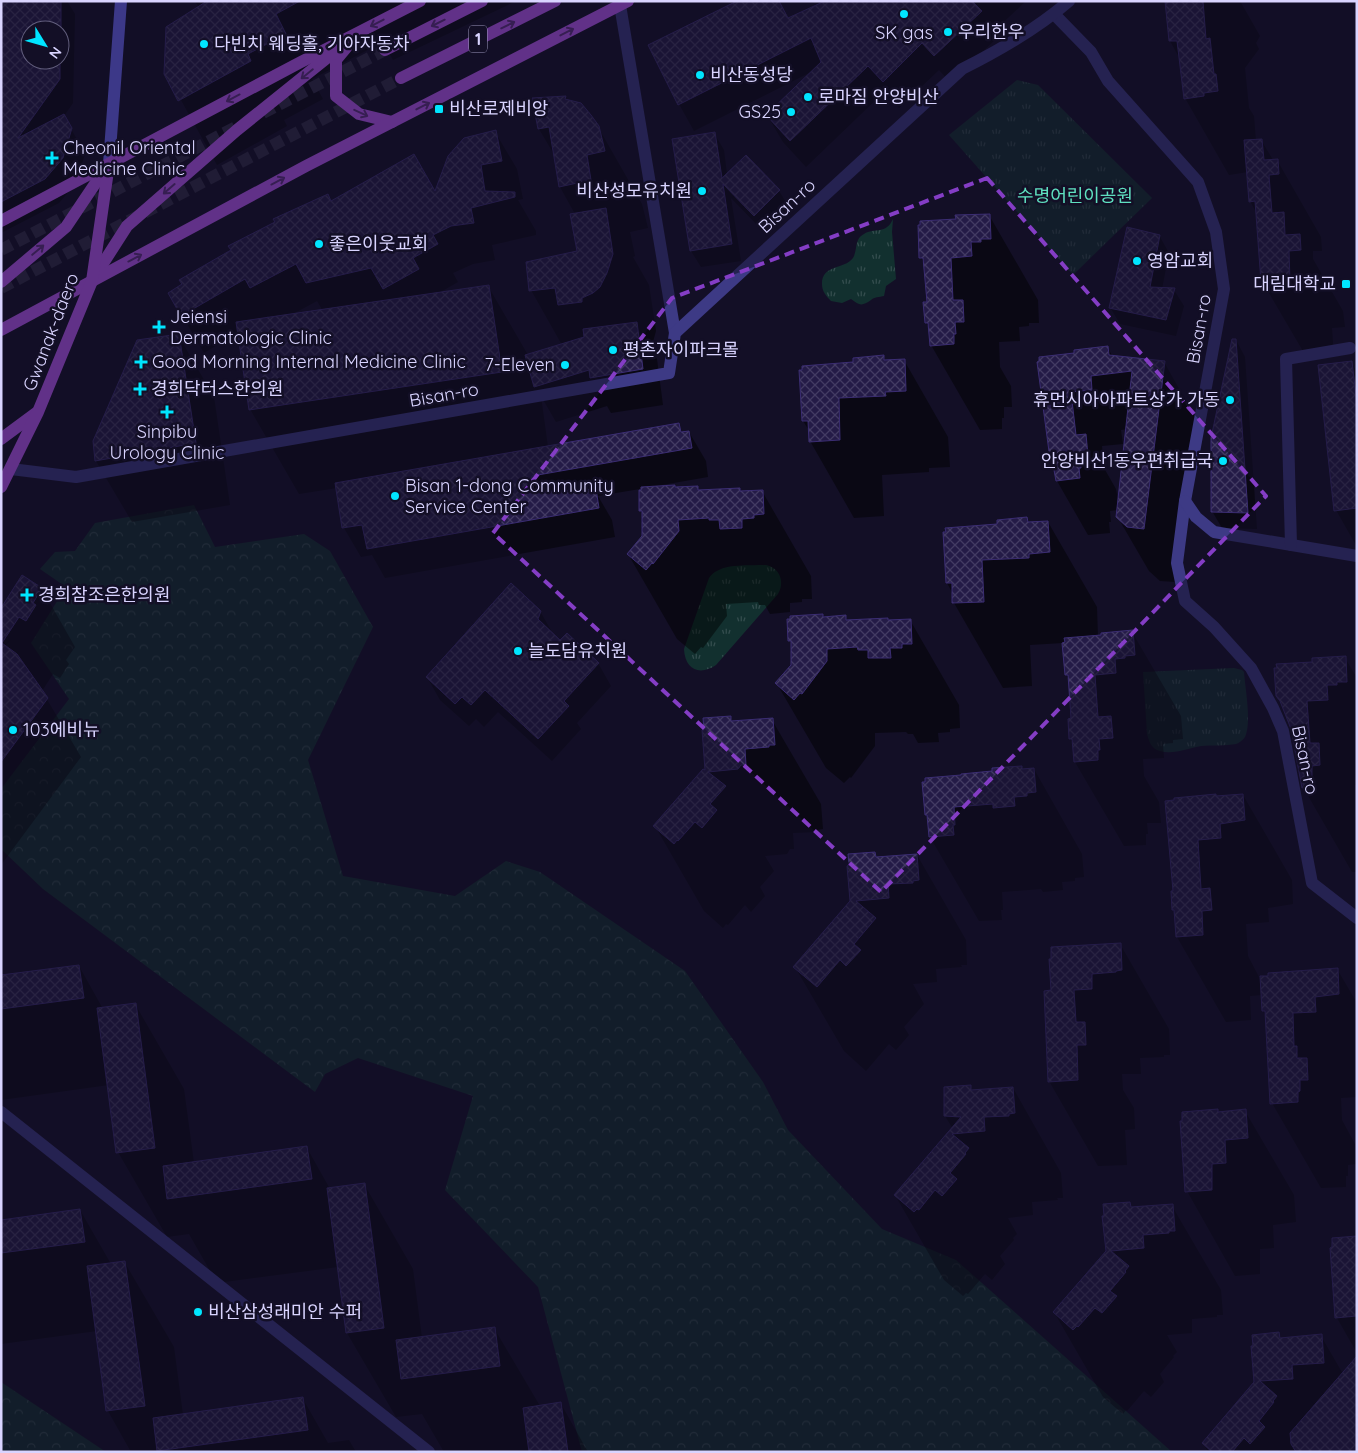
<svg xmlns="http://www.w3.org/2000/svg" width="1358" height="1453" font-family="Quicksand,'Noto Sans KR',sans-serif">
<defs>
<pattern id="grass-tufts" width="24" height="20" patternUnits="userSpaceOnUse" patternTransform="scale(1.25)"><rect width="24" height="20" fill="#12302f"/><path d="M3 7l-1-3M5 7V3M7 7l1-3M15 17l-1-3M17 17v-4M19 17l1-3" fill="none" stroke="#344d4e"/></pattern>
<pattern id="forest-crowns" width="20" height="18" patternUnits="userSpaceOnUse" patternTransform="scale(1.25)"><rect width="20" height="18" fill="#12302f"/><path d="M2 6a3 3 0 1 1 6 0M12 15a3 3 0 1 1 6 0" fill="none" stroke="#344d4e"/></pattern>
<pattern id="building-cross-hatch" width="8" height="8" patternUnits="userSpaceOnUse" patternTransform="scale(1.25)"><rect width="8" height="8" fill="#241b47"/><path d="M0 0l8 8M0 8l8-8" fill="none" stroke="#433b63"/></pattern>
</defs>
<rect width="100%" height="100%" fill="#130f26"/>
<g fill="url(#grass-tufts)">
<polygon points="1017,80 1038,85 1152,198 1073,275 949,135"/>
<path d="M 893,219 L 892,232 L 896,279 L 886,286 L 884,296 C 879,297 874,297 871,300 C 862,306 860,306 851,299 L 842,303 L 831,301 C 826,296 822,291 822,284 C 822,264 844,270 853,258 C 858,250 854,239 864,234 C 875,227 886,235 893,219 Z"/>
<path d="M 766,565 C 780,568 785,582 778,594 L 716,665 C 700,676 685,670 684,649 L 709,578 C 720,562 748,566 766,565 Z"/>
<path d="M 1234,668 L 1242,670 L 1244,672 C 1245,688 1252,723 1245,737 C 1243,740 1239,743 1236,744 C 1225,746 1212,745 1201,746 C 1188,748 1173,755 1160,751 C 1151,749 1149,741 1147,734 L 1143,672 Z"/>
</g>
<g fill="url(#forest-crowns)">
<polygon points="194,505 215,547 304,534 330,551 373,627 308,760 343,876 455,896 506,861 540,872 685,971 763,1082 788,1130 882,1229 956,1260 1172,1452 582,1452 538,1287 445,1190 473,1096 358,1058 325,1074 315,1092 43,889 1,849 1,789 69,699 31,643 66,587 40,569 55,552 75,551 95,523"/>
<polygon points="1,1382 106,1452 1,1452"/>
</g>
<g fill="#0007" fill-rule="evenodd">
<path d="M 1,1 L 67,1 L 75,14 L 73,103 L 64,116 L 85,154 L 76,183 L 59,203 L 1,233 ZM 30,30 L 60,30 L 60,60 L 30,60 Z"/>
<polygon points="195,1 516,1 393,60 383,42 312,79 323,99 284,120 287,126 217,165 166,73 199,8"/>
<polygon points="739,1 779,1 789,19 825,1 1026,1 992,33 996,39 950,82 939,70 899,108 884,92 806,167 783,142 767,115 811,72 694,131 679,104"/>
<polygon points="1166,1 1240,1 1260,36 1256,43 1259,49 1245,68 1249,108 1254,116 1256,141 1261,140 1273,160 1277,160 1321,237 1322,251 1313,251 1313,259 1343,311 1345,327 1332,328 1334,357 1307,358 1262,281 1257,214 1250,201 1248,172 1229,175 1185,98 1180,59 1170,41"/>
<path d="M 565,97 L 598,127 L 642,204 L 648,228 L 630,232 L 635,256 L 633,257 L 649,285 L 656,331 L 651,349 L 657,359 L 663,405 L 611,413 L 607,406 L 556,422 L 541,396 L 548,447 L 678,424 L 683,433 L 689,432 L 706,461 L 708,477 L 662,485 L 662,487 L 676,488 L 697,487 L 699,491 L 739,490 L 741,492 L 762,491 L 811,576 L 812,599 L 802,599 L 802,602 L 790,603 L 790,612 L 770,614 L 765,605 L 759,605 L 758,602 L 726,604 L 727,616 L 703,648 L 701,647 L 695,654 L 677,639 L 628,554 L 643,537 L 644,516 L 641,511 L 640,489 L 598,496 L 612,520 L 615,537 L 385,578 L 372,555 L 361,557 L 344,528 L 337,488 L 299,494 L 250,409 L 239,332 L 204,353 L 169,293 L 331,202 L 435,193 L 495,132 L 517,169 L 523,199 L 518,200 L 536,231 L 536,235 L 492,245 L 495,260 L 473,264 L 453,273 L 458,282 L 437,294 L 488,286 L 528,355 L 562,345 L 531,290 L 578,252 L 575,214 L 560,187 L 555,156 L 539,129 ZM 317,301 L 323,311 L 291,315 ZM 268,316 L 270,319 L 261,320 Z"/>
<polygon points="714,133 724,150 727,174 779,191 789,207 764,232 731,198 741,261 701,267 691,251"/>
<polygon points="989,215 1038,300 1039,323 1029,323 1029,326 1019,327 1020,341 999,342 1000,367 1011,386 1012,407 1004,407 1004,418 1002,418 1002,429 980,430 931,345 930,329 926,323 928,303 925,266 921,258 957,220"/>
<polygon points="1160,237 1169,253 1162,289 1174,290 1184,306 1176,336 1120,324 1110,307"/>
<polygon points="178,335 214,397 230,505 132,522 96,461 95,441"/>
<polygon points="1236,340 1245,357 1257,529 1222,528 1212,511"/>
<path d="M 1107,347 L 1113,357 L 1164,362 L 1195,417 L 1175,582 L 1160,581 L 1149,571 L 1117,516 L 1118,510 L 1110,511 L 1111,522 L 1109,522 L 1110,533 L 1088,535 L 1057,481 L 1054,465 L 1051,459 L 1075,354 ZM 1127,429 L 1119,500 L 1118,500 L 1116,489 L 1104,468 L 1102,446 L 1123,444 L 1121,430 Z"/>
<polygon points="883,356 886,361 904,360 948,437 950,467 929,468 929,472 882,475 884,516 854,518 810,441 810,432 803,421 855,363"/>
<polygon points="1351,362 1357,372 1357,547 1336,510"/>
<polygon points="1027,518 1030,523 1048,522 1097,607 1098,637 1132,632 1181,716 1183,739 1173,740 1173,743 1163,744 1164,758 1143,759 1144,776 1159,802 1161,823 1147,823 1148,834 1146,834 1146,845 1124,846 1075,762 1074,745 1070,739 1072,719 1069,681 1066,674 1063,643 1030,645 1032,686 1003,688 954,603 953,594 947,583 998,526"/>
<polygon points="42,589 75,647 66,660 69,664 60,678 53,674 42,691 81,757 1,865 1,612"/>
<polygon points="540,611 553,634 560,641 598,663 611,686 577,723 581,729 552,761 498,712 484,727 476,719 469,726 440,700 427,677"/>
<polygon points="822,616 824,618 845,617 848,621 888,619 889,621 910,620 959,705 960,728 950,729 950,732 938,733 939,742 918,743 913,734 908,734 906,732 875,733 875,746 851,778 850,777 844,783 826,768 777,684 792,665 792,645 789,640"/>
<polygon points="1345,658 1357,678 1357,785 1355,785 1357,872 1352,872 1303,787 1292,729 1313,663"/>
<polygon points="730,718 733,722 772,720 821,804 823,829 817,830 817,832 793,833 794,849 790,849 787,854 765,856 774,871 760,887 765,896 751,912 745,905 728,925 726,924 723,928 704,911 655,826 707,773"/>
<polygon points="1034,769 1082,854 1084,877 1075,878 1075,881 1062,882 1063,890 1043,892 1041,889 1002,892 1003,910 1001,910 1002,920 979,921 930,837 929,820 926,815 1022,770"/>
<polygon points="1243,795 1292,880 1293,904 1268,908 1269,922 1246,924 1248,956 1259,977 1337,969 1357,1003 1357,1097 1341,1098 1342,1120 1355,1144 1356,1164 1348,1165 1348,1176 1346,1176 1346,1187 1321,1188 1272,1103 1266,1017 1263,1011 1262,995 1250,996 1251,1020 1226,1022 1177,937 1176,914 1173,910 1175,892 1166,802"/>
<polygon points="874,853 877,858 917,855 966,940 967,965 961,965 962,967 936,969 937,982 913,984 924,1004 904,1027 909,1035 896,1050 889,1044 866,1071 844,1051 795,967 851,902"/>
<polygon points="1120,944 1169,1029 1170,1055 1164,1055 1164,1057 1140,1058 1141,1074 1122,1074 1123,1090 1134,1108 1135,1129 1125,1130 1127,1165 1098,1166 1049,1081 1052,992"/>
<polygon points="79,966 103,1009 135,1004 184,1089 194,1163 307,1148 330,1189 364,1184 413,1269 422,1338 494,1328 540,1406 561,1404 588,1452 444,1452 422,1414 396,1417 347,1333 338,1267 217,1283 189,1234 167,1237 118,1152 109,1085 1,1100 1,976"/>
<polygon points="970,1086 973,1091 1013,1088 1061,1173 1063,1198 1057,1198 1058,1200 1032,1202 1033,1215 1008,1218 1017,1234 1013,1238 1014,1240 1000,1256 1005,1264 992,1280 985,1274 968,1294 966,1293 963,1296 944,1280 895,1195 953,1129 945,1116"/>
<polygon points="1217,1110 1219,1113 1245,1111 1294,1195 1296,1222 1273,1225 1274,1248 1260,1249 1260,1274 1235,1276 1187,1191"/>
<polygon points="1130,1204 1133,1208 1172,1206 1221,1290 1223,1315 1217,1315 1217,1317 1192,1319 1192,1333 1167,1335 1177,1352 1173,1356 1174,1357 1160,1374 1164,1382 1151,1397 1144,1391 1127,1411 1126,1410 1123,1414 1103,1397 1054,1312 1107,1252"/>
<polygon points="80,1210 111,1264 125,1263 174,1347 183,1415 303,1399 328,1443 349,1440 356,1452 131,1452 108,1411 97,1331 1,1344 1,1221"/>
<polygon points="1357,1237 1357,1353 1337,1318"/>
<polygon points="1279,1334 1282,1339 1321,1336 1343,1374 1357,1452 1208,1452 1203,1443 1256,1382"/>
</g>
<g fill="url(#building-cross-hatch)" stroke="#3b2d73">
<polygon points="1,1 61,1 61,30 30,30 30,60 60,60 60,79 18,138 64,114 72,128 63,158 45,179 1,202"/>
<polygon points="207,1 300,1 276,14 286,34 248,54 251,61 178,101 164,74 166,27"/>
<polygon points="737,1 779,1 788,18 825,1 972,1 982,11 934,56 922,43 883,82 868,66 790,141 766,115 821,62 811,38 678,105 648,45"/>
<polygon points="1165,1 1203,1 1206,39 1210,38 1214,74 1216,74 1218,91 1204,93 1204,96 1184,99 1177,41 1169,41"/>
<polygon points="566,96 565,99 581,103 591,115 599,126 605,151 587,155 591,180 559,187 549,127 538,129 532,98"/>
<polygon points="496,130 502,161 481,165 485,191 515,192 515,197 471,208 474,223 451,226 433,235 438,244 413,258 419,269 383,289 371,268 306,283 296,264 250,288 245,279 181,316 168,293 182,284 179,280 231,250 228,246 275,222 273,219 328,194 331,201 414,154 435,191 448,156 464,138"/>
<polygon points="715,132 722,178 746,155 780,190 754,216 723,184 732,244 690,251 672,139"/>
<polygon points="1262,139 1264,160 1278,159 1279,174 1269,175 1272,213 1284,212 1285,235 1300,234 1301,250 1289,251 1290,281 1261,282 1255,201 1249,202 1244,140"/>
<polygon points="606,208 613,254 607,273 600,287 593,293 582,298 582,302 558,305 555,288 529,291 526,262 577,251 570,214"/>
<polygon points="990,214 991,239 981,239 981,242 971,242 972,256 951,258 953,300 963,300 964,322 955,322 956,334 954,334 954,344 930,346 928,323 925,323 923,302 927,302 923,258 919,258 918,225 920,225 920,221 956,219 955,215"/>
<polygon points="1127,227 1160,235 1150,287 1175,288 1166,320 1109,308"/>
<polygon points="489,285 502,372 249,410 236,322"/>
<polygon points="637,322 643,369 590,378 589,370 534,387 525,355 584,337 583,329"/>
<polygon points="179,334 196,443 95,461 93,441 137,340"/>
<polygon points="1232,339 1236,339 1248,513 1211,512 1211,438"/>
<polygon points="1108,346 1109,355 1165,361 1144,529 1127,527 1116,517 1132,371 1091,376 1092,390 1071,392 1076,435 1086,434 1088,456 1080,457 1081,468 1079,468 1080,478 1056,481 1052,459 1050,459 1037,362 1039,361 1039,357 1074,353 1074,350"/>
<polygon points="884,355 884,360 905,359 906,391 885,392 886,396 839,398 840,440 809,442 808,421 802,421 799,370 802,370 802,366 853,362 853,358"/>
<polygon points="1352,361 1357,405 1357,508 1334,511 1318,365"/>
<polygon points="679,423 681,432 689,431 692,448 532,476 534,492 596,489 599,508 367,549 362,525 342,528 335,483"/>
<polygon points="675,485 675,487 698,486 698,490 740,488 740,491 763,490 764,514 754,515 754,518 742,519 742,528 720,529 719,520 709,520 709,518 678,520 679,531 653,564 652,563 646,570 627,554 642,536 642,511 639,511 639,490 641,490 641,487"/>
<polygon points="1027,517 1028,522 1048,521 1050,552 1029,554 1029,558 982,560 984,602 952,603 952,583 946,583 943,532 946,532 945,528 997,524 997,520"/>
<polygon points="22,575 42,588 33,603 36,605 26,621 19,617 2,643 17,654 48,698 1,762 1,608"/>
<polygon points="511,583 541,611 538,619 560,640 567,633 599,663 564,701 569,706 538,739 485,690 471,705 462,697 455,704 426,677"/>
<polygon points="823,614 823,617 846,615 846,620 888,618 888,620 911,619 912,644 902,644 902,648 890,648 891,658 868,658 868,650 858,650 857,647 827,649 827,661 802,694 800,693 794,700 775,683 791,665 791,641 788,641 787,619 790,619 790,616"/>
<polygon points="1133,630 1135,655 1125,656 1125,658 1115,659 1116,673 1095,675 1098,717 1111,716 1113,738 1099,739 1100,750 1098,750 1098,760 1074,762 1072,739 1069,739 1068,719 1071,718 1068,675 1065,675 1062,643 1065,642 1064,638 1101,635 1101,633"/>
<polygon points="1346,656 1347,682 1337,682 1337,685 1327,685 1328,700 1307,701 1310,743 1319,743 1320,765 1312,766 1312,777 1310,777 1310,787 1302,788 1291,729 1280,701 1276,696 1274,668 1277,668 1276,664 1312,662 1312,658"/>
<polygon points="731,716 731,721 773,718 775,745 769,745 769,747 745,749 746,765 741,765 738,769 708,772 726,786 710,804 717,810 702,828 695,822 678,841 677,840 674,844 653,826 703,769 705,770 702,730 704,730 703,718"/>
<polygon points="1022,766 1022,769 1034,768 1036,792 1027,793 1027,796 1014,797 1015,806 993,808 993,804 954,807 955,825 953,825 954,835 929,837 927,815 925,815 922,782 925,782 925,778 961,775 961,774 992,771 992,768"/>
<polygon points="1216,794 1216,796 1243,794 1245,820 1220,824 1221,838 1198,840 1201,889 1210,888 1212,910 1202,911 1203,935 1176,937 1174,910 1172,910 1171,891 1173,891 1165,801 1174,800 1174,798"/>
<polygon points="875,852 876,857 917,854 919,880 913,881 913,883 888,884 889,898 856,901 876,918 854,944 861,950 846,966 840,960 817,987 793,967 850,901 847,866 849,865 848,854"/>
<polygon points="1121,943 1122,970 1116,971 1116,972 1092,974 1092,989 1074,990 1076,1022 1085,1022 1086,1045 1077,1045 1078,1080 1048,1082 1044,991 1051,990 1049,959 1051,959 1051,947"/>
<polygon points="79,965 84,998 1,1009 1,975"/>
<polygon points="1338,968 1339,994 1315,997 1316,1012 1293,1013 1294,1046 1297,1046 1297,1058 1307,1058 1308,1080 1300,1080 1300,1091 1298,1092 1298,1102 1270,1104 1265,1011 1262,1011 1260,976 1268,976 1268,973"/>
<polygon points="136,1003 155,1148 116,1153 97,1008"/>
<polygon points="971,1085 971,1090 1013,1087 1015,1113 1009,1114 1009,1116 984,1117 985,1131 952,1134 969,1148 965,1153 966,1154 950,1173 957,1179 942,1196 935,1190 919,1210 917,1209 914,1212 894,1195 961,1117 944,1116 944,1087"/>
<polygon points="1218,1109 1218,1112 1246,1109 1248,1138 1225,1140 1226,1163 1212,1164 1212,1190 1185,1192 1180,1121 1182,1121 1182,1112"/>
<polygon points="307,1146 312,1179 167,1199 163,1166"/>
<polygon points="365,1183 384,1328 346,1333 327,1188"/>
<polygon points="1130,1202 1131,1207 1173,1204 1175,1231 1169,1231 1169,1233 1143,1235 1144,1248 1111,1251 1129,1266 1125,1271 1126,1272 1110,1291 1117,1296 1102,1313 1095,1308 1078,1327 1077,1326 1073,1330 1053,1312 1106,1251 1102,1216 1104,1216 1103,1204"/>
<polygon points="80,1209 85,1242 1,1253 1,1220"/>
<polygon points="1357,1236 1357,1316 1335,1318 1330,1248 1332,1247 1332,1238"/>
<polygon points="125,1261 145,1406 106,1411 87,1266"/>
<polygon points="495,1327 500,1366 401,1379 396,1340"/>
<polygon points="1279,1332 1280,1338 1322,1334 1324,1363 1292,1365 1293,1379 1260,1381 1277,1396 1273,1401 1274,1402 1259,1421 1265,1427 1250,1444 1244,1438 1232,1452 1212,1452 1202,1443 1254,1382 1251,1346 1253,1346 1252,1335"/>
<polygon points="1357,1356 1357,1452 1296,1452 1291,1444 1290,1433"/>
<polygon points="303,1397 308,1430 157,1451 153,1418"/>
<polygon points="561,1402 568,1452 529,1452 523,1408"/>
</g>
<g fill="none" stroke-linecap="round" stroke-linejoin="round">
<g stroke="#312d47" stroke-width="12" stroke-dasharray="12 6" stroke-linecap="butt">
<polyline points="263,113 385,50"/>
<polyline points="1,250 236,127"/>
<polyline points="1,288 401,78"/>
</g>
<g stroke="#3d3a85" stroke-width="12">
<polyline points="620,5 675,333"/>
<polyline points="1054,14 1091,52 1108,81 1198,182 1216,232 1224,289 1185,501 1177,563 1185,601 1214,627 1251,668 1273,708 1283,731 1312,883 1357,918"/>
<path d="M 11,469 L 76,477 L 669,373 L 675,333 L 962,69 C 1000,50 1037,29 1069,1"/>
<polyline points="1185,501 1196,517 1214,532 1357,556"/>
<polyline points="1291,545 1286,359 1350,348"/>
<polyline points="1,1112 429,1452"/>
</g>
<polyline stroke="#6f6bff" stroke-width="12" points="109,164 121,1"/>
<g stroke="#c25bff" stroke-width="12">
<polyline points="346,48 336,60 336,96 359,114 392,122"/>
<polyline points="385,50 482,1"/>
<polyline points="401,78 555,1"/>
<polyline points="1,221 299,63 420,1"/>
<polyline points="93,279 127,226 237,130 338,49"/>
<polyline points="1,282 66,227 107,166"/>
<polyline points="1,330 306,166 628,1"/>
<polyline points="1,439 36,413"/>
<polyline points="1,487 38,412 92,281 109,164"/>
</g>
</g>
<defs><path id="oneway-shaft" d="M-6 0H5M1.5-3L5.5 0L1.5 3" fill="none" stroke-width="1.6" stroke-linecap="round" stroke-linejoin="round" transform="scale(1.25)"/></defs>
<g stroke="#623188">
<use href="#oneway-shaft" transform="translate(377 23) rotate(153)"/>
<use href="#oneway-shaft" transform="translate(438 23) rotate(154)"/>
<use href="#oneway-shaft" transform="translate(508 25) rotate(-26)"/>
<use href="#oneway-shaft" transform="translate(567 32) rotate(-27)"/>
<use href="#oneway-shaft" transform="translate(307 74) rotate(141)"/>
<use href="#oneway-shaft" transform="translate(233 98) rotate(152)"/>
<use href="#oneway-shaft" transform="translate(423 106) rotate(-27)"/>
<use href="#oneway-shaft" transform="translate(361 113) rotate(25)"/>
<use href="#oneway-shaft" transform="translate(278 181) rotate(-28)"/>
<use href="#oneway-shaft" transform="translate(169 189) rotate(139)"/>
<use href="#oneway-shaft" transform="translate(38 250) rotate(-40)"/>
<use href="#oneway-shaft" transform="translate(135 258) rotate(-28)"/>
</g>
<path d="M0 0H1358V1453H0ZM 987,178 L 1266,496 L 881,892 L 493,533 L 672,298 Z" fill="#130f26" fill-opacity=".55" fill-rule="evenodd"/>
<path fill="none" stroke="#843dc5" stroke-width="4" stroke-dasharray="10 6" stroke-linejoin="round" d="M 987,178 L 1266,496 L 881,892 L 493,533 L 672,298 Z"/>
<g fill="#00e5ff" stroke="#130f26" stroke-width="2">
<circle cx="904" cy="14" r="5"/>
<circle cx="948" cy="32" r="5"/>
<circle cx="204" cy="44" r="5"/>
<circle cx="700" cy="75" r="5"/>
<circle cx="808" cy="97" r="5"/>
<rect x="434" y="104" width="10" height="10" rx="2.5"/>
<circle cx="791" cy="112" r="5"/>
<path d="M49.5 150.5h5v5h5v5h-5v5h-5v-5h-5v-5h5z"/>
<circle cx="702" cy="191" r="5"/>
<circle cx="319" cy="244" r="5"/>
<circle cx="1137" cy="261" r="5"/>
<rect x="1341" y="279" width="10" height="10" rx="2.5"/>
<path d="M156.5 319.5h5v5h5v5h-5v5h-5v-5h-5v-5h5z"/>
<circle cx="613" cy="350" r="5"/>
<path d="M138.5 354.5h5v5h5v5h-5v5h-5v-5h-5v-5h5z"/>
<circle cx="565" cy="365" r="5"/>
<path d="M137.5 381.5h5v5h5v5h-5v5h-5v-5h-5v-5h5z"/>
<circle cx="1230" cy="400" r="5"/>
<path d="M164.5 404.5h5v5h5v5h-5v5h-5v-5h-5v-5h5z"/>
<circle cx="1223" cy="461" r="5"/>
<circle cx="395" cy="496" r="5"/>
<path d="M24.5 587.5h5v5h5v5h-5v5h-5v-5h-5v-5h5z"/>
<circle cx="518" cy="651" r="5"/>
<circle cx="13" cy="730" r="5"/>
<circle cx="198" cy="1312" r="5"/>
</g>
<g text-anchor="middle" stroke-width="5" stroke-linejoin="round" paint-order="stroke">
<rect fill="#130f26" stroke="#9e99be" stroke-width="1" x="469" y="25.5" width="18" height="27" rx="4"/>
<g font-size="16" font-weight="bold" fill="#d9d4ff">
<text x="478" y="45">1</text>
</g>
<g font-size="18" fill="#d9d4ff" stroke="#130f26" text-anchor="start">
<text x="958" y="38">우리한우</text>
<text x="904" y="39" text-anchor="middle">SK gas</text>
<text x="214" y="50">다빈치 웨딩홀, 기아자동차</text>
<text x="710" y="81">비산동성당</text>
<text x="818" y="103">로마짐 안양비산</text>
<text x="449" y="115">비산로제비앙</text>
<text x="781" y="118" text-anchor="end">GS25</text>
<text x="63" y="154">Cheonil Oriental<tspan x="63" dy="21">Medicine Clinic</tspan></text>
<text x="692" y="197" text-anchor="end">비산성모유치원</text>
<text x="329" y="250">좋은이웃교회</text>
<text x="1147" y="267">영암교회</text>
<text x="1336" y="290" text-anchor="end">대림대학교</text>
<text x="170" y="323">Jeiensi<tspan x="170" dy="21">Dermatologic Clinic</tspan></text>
<text x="623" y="356">평촌자이파크몰</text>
<text x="152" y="368">Good Morning Internal Medicine Clinic</text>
<text x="555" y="371" text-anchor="end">7-Eleven</text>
<text x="151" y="395">경희닥터스한의원</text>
<text x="1220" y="406" text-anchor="end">휴먼시아아파트상가 가동</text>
<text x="167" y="438" text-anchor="middle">Sinpibu<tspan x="167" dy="21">Urology Clinic</tspan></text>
<text x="1213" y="467" text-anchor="end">안양비산1동우편취급국</text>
<text x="405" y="492">Bisan 1-dong Community<tspan x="405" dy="21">Service Center</tspan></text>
<text x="38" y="601">경희참조은한의원</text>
<text x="528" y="657">늘도담유치원</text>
<text x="23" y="736">103에비뉴</text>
<text x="208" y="1318">비산삼성래미안 수퍼</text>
</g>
<g font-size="18" fill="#5fe0c0" stroke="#130f26">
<text x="1075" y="202">수명어린이공원</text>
</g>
<g font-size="18" fill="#d9d4ff" stroke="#130f26">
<text transform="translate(787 206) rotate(-43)" y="6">Bisan-ro</text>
<text transform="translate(1199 329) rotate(-80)" y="6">Bisan-ro</text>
<text transform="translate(51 332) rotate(-69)" y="6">Gwanak-daero</text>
<text transform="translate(444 395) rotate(-10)" y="6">Bisan-ro</text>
<text transform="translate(1305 760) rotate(78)" y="6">Bisan-ro</text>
</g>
</g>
<rect width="1358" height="1453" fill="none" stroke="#d9d4ff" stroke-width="5"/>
<g transform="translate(45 45) rotate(127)"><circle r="24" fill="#130f26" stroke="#625e7d"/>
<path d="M0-4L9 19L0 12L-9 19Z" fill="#00e5ff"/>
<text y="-8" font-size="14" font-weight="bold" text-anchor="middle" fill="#d9d4ff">N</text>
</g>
</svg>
